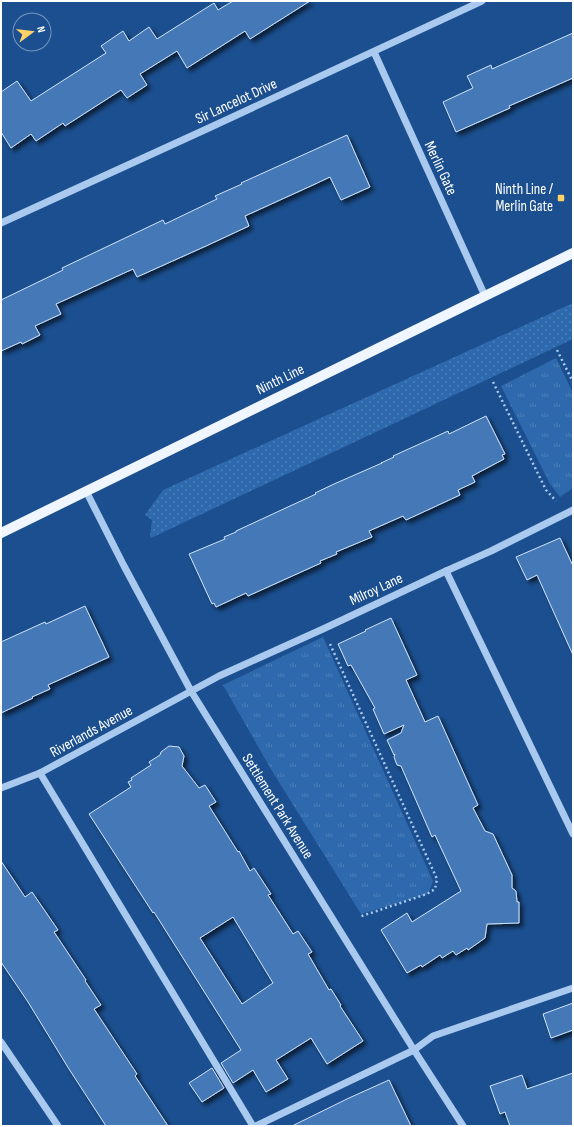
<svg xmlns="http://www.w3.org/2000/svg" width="574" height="1127" font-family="'Sofia Sans Condensed',sans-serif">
<defs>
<pattern id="grass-dots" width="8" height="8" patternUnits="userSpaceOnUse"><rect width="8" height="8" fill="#2e69ad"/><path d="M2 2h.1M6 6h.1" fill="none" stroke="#4d80b9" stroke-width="1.8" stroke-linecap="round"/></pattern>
<pattern id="park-tufts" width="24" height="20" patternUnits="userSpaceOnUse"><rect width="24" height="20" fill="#2e69ad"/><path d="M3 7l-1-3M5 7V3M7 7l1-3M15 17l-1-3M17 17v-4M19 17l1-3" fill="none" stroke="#4d80b9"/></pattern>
<filter id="shadow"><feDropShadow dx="3.5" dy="3.5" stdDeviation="2" flood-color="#0009"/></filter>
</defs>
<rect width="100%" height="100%" fill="#1b4f8f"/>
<polygon fill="url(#grass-dots)" points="573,303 573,339 151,538 150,536 152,520 145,515 163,490"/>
<g fill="url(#park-tufts)">
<polygon points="556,358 573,393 573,488 560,497 550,484 501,386"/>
<polygon points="323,637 433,881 428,894 361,914 272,771 223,685"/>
</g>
<g fill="#4478b7" stroke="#cfe3fa" fill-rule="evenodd" filter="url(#shadow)">
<polygon points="233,1 310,1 250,39 245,31 187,68 177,51 140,74 147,85 127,98 121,90 65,126 63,123 36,141 31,134 11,148 1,132 1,92 17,81 31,101 106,53 101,46 123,31 129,41 149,27 157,39 214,3 218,10"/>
<polygon points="573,33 573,78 509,106 510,108 456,132 443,102 473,88 467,76 491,65 492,69"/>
<polygon points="347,135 370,187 341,200 330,177 313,185 245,216 249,226 206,246 137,277 133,269 56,304 61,314 35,326 40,335 22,344 21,342 1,351 1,300 63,270 62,268 163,220 165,224 217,199 215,196 242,184 241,183"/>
<polygon points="486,416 505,454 502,455 504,459 472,476 475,482 458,490 460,495 406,520 403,516 369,531 372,537 336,552 337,554 320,561 321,563 248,596 246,593 216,607 214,603 212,604 189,554 225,539 224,537 236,532 236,531 316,494 315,493 334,484 382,463 381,463 394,457 393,456 435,437 448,431 449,434"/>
<polygon points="560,538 573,566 573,655 537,575 527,580 516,557"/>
<polygon points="85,606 109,657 48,685 50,689 32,697 33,698 1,713 1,642 45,622 46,624"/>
<polygon points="391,618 417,675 406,680 425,722 438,716 478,805 473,808 485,831 493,834 512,875 512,888 516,891 517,902 519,902 519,923 487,924 485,938 468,950 467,948 456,955 453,951 442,958 440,955 422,967 421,965 407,973 381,930 407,913 412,922 461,891 435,835 432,837 401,766 397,765 394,757 395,754 394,755 387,740 401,733 404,725 384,734 373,709 375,708 351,665 348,666 338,644 366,631 365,630"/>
<path d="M 169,746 L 179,747 L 184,756 L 182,766 L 199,788 L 205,785 L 216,802 L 209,806 L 238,852 L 239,851 L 250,871 L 254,868 L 271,894 L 268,895 L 293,934 L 298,931 L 312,952 L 308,954 L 329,990 L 331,989 L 341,1005 L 340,1006 L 363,1041 L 327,1064 L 311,1038 L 276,1060 L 288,1079 L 266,1092 L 253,1070 L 233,1083 L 221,1063 L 241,1050 L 154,912 L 153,913 L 89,814 L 131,787 L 128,782 L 132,780 L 131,778 L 151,765 L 149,762 L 160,755 L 161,752 ZM 233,917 L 273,983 L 242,1004 L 200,938 Z"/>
<polygon points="1,861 25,897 32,892 58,930 54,932 86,980 85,981 101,1005 94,1009 137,1074 135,1076 168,1126 106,1126 69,1069 28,1002 1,962"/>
<polygon points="573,1003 573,1030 551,1038 543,1014"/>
<polygon points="212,1068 224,1088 202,1102 189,1083"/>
<polygon points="573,1073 573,1126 510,1126 505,1112 500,1114 490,1086 522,1075 527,1089"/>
<polygon points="389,1080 411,1126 292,1126 349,1098"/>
</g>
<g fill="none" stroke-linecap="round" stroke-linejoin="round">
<g stroke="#a9c9ee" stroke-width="2.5" stroke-dasharray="2 3" stroke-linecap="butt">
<polyline points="557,350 573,382"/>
<polyline points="493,382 546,490 556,501"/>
<polyline points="330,644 437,879 435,889 427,894 359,917"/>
</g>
<g stroke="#a9c9ee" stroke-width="7">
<polyline points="374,52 485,296"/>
<polyline points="1,223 211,127 482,1"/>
<polyline points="86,491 124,566 191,691 414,1050 463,1126"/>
<polyline points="446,571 573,834"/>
<polyline points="40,773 253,1126"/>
<polyline points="1,788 40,773 219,676 323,629 446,571 491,551 573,510"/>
<polyline points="1,1042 58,1126"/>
<polyline points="256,1126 414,1050 433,1036 573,988"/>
</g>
<polyline stroke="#f0f6ff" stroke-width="10" points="1,533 401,337 573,253"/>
</g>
<rect fill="#ffd166" stroke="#1b4f8f" stroke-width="1.5" x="557" y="194" width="8" height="8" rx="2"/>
<g text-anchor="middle" stroke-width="3" stroke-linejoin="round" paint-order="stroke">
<g font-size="15" fill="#fff" stroke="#1b4f8f">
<text transform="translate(236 101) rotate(-25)" y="5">Sir Lancelot Drive</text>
<text transform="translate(441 168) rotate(65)" y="5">Merlin Gate</text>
<text transform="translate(280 379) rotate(-26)" y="5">Ninth Line</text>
<text transform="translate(376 589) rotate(-25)" y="5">Milroy Lane</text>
<text transform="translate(91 731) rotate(-29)" y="5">Riverlands Avenue</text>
<text transform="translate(278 806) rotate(58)" y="5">Settlement Park Avenue</text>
</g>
<g font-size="15" fill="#fff" stroke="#1b4f8f" text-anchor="end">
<text x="553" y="194">Ninth Line /<tspan x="553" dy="17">Merlin Gate</tspan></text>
</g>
</g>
<rect width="574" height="1127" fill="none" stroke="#ffffff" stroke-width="4"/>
<g transform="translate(32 32) rotate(75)"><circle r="19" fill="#1b4f8f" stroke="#7695bc"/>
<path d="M0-3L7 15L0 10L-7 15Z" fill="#ffd166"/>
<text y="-6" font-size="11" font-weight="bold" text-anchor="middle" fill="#ffffff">N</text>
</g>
</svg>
